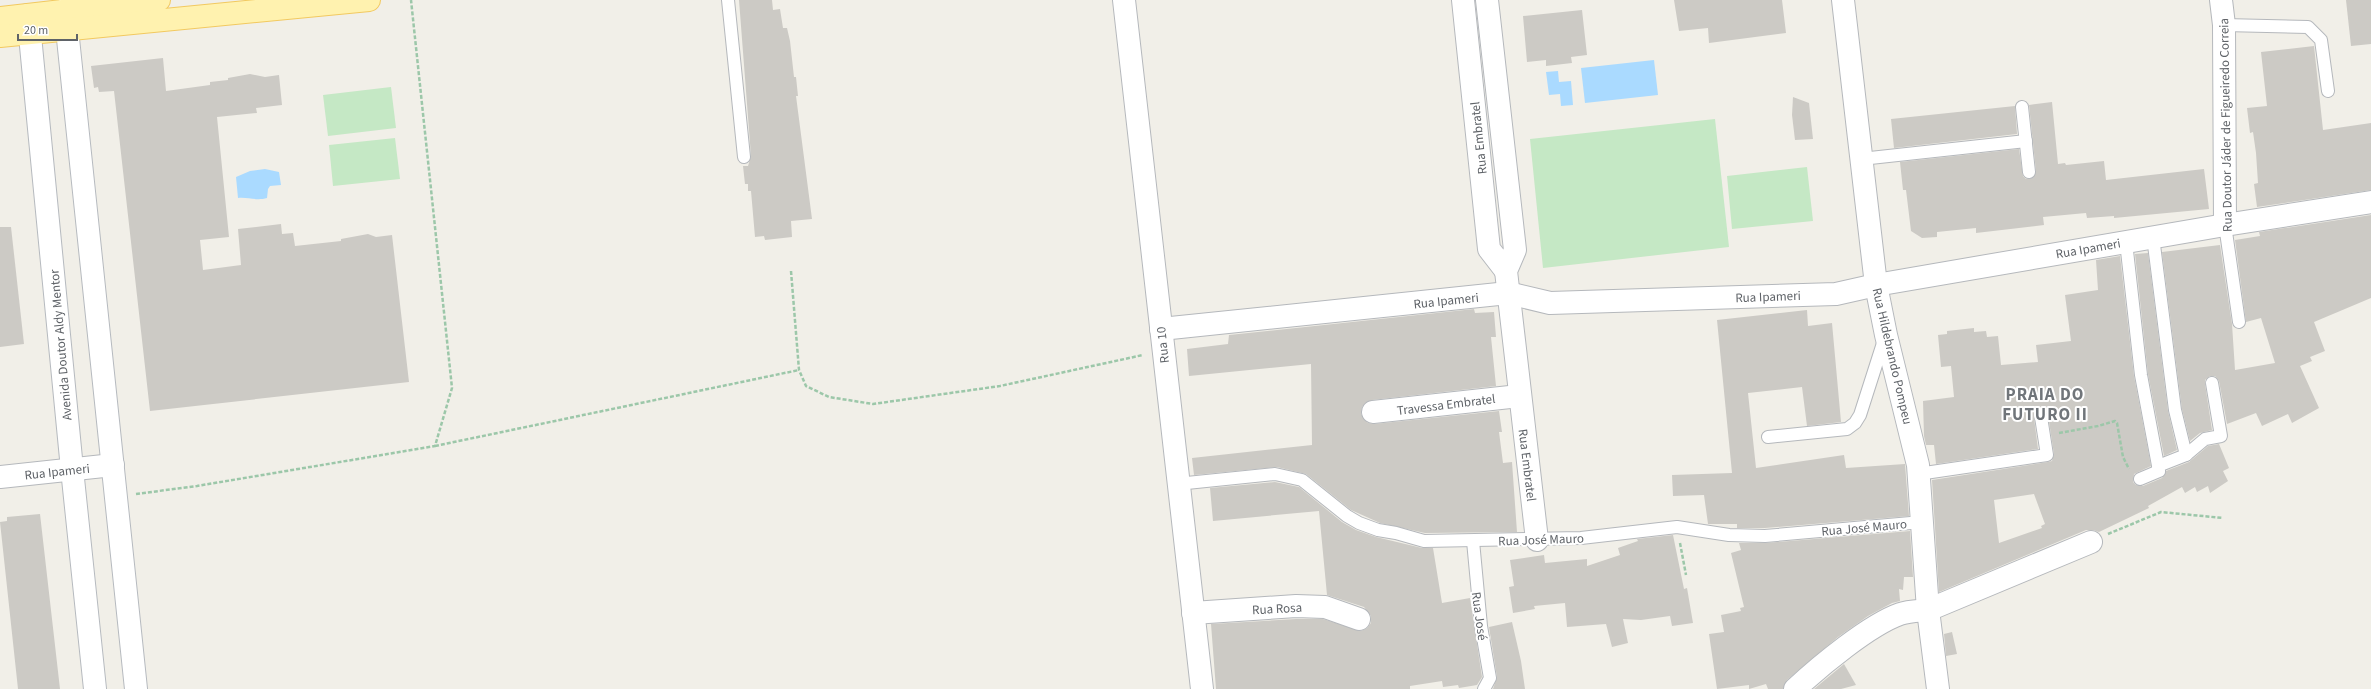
<svg xmlns="http://www.w3.org/2000/svg" width="2371" height="689" font-family="'Source Sans 3',sans-serif">
<rect width="100%" height="100%" fill="#f1efe8"/>
<g fill="#c5e8c5">
<polygon points="391,87 396,128 328,136 323,95"/>
<polygon points="1715,119 1729,247 1543,268 1530,139"/>
<polygon points="395,138 400,179 333,186 329,145"/>
<polygon points="1807,167 1813,221 1732,229 1727,176"/>
</g>
<g fill="#aadaff">
<polygon points="1654,60 1658,95 1585,103 1581,68"/>
<polygon points="1558,71 1559,82 1571,81 1573,105 1561,106 1560,94 1549,95 1546,72"/>
<path d="M 265,169 L 279,172 L 281,185 L 270,186 L 268,189 L 267,198 C 257,201 248,197 238,198 L 236,177 L 250,171 Z"/>
</g>
<g fill="#cccac5" fill-rule="evenodd">
<polygon points="739,0 772,0 773,10 780,9 783,28 787,28 790,41 794,77 796,77 798,96 796,96 812,219 791,221 792,237 765,240 764,236 755,237 751,191 748,191 748,184 745,184 743,166 748,166 751,156"/>
<polygon points="1674,0 1782,0 1786,33 1709,43 1708,28 1679,31"/>
<polygon points="2346,0 2371,0 2371,44 2351,46"/>
<polygon points="1582,10 1587,55 1571,57 1572,63 1546,66 1546,60 1527,62 1523,16"/>
<polygon points="2314,46 2323,130 2371,123 2371,190 2257,207 2254,184 2258,183 2256,153 2253,132 2250,133 2247,108 2267,106 2261,52"/>
<polygon points="163,58 166,91 210,85 210,82 228,80 228,78 250,74 265,77 279,75 282,105 256,108 257,113 217,117 229,237 200,240 203,270 241,265 238,229 281,224 282,234 293,233 295,246 341,241 341,239 368,234 376,237 392,235 409,382 150,411 114,91 99,92 98,87 94,88 91,66"/>
<polygon points="1793,97 1809,103 1813,139 1795,140 1792,115"/>
<polygon points="2052,102 2058,164 2065,163 2066,165 2104,161 2106,180 2204,169 2209,209 2114,218 2114,216 2087,218 2086,213 2043,217 2044,225 1976,233 1976,228 1937,232 1937,237 1922,238 1911,231 1906,190 1903,190 1900,162 2019,149 2023,176 2026,179 2033,178 2036,171 2029,105"/>
<polygon points="2015,106 2017,134 1894,148 1891,119"/>
<polygon points="2371,215 2371,298 2314,322 2325,351 2310,357 2312,361 2300,366 2319,408 2292,423 2288,414 2262,426 2256,413 2227,424 2219,381 2215,376 2210,376 2205,380 2205,384 2212,430 2200,433 2190,441 2182,409 2162,252 2220,245 2232,324 2235,370 2275,363 2261,318 2246,322 2235,240 2260,236 2259,232"/>
<polygon points="0,227 11,227 24,344 0,347"/>
<polygon points="2148,253 2168,411 2177,450 2164,456 2148,374 2135,254"/>
<path d="M 2120,256 L 2134,376 L 2151,466 L 2134,474 L 2133,482 L 2136,485 L 2143,486 L 2162,478 L 2166,471 L 2189,462 L 2208,446 L 2219,444 L 2229,468 L 2223,471 L 2228,481 L 2210,493 L 2208,486 L 2197,492 L 2195,487 L 2185,493 L 2182,487 L 2148,506 L 2149,508 L 2099,532 L 2093,530 L 2086,530 L 1939,592 L 1932,480 L 2048,462 L 2052,461 L 2054,454 L 2048,415 L 2047,412 L 2040,410 L 2036,411 L 2034,418 L 2038,449 L 1936,464 L 1934,445 L 1926,445 L 1924,436 L 1923,401 L 1954,397 L 1951,366 L 1941,367 L 1938,335 L 1947,334 L 1947,331 L 1974,328 L 1974,332 L 1986,331 L 1987,337 L 1998,336 L 2001,365 L 2038,362 L 2036,345 L 2071,341 L 2065,295 L 2098,290 L 2096,260 ZM 2034,494 L 2045,524 L 2041,526 L 2042,528 L 1999,543 L 1994,500 Z"/>
<polygon points="1474,309 1475,313 1494,312 1496,337 1491,337 1496,386 1372,400 1362,407 1361,414 1368,423 1374,424 1499,411 1502,432 1499,432 1503,463 1512,462 1517,532 1425,533 1380,523 1351,510 1306,474 1277,467 1194,475 1192,458 1312,445 1311,364 1189,376 1187,349 1228,344 1229,335"/>
<polygon points="1807,310 1808,326 1832,323 1841,422 1807,426 1802,387 1748,393 1756,468 1844,455 1846,468 1905,464 1909,516 1765,528 1737,528 1737,524 1708,524 1704,495 1673,496 1672,475 1732,473 1717,320"/>
<polygon points="1275,482 1299,487 1342,522 1356,530 1376,537 1422,548 1433,548 1442,603 1470,598 1482,677 1477,685 1459,688 1458,685 1443,687 1442,681 1410,686 1410,689 1216,689 1211,624 1296,619 1323,619 1361,631 1367,628 1371,623 1371,616 1364,607 1327,595 1319,511 1213,521 1210,488"/>
<polygon points="40,514 60,689 18,689 0,522 7,521 7,517"/>
<polygon points="1910,531 1913,577 1904,577 1903,590 1899,589 1900,601 1892,603 1868,616 1838,637 1787,680 1783,689 1768,689 1766,684 1749,689 1749,685 1717,689 1709,634 1724,632 1721,615 1741,611 1740,608 1744,607 1731,553 1741,550 1739,543 1766,543"/>
<polygon points="1673,535 1684,589 1687,588 1693,623 1672,626 1670,616 1641,620 1623,619 1628,643 1612,647 1606,624 1567,627 1565,603 1534,606 1535,609 1513,613 1509,587 1514,586 1510,560 1544,555 1545,563 1587,559 1587,566 1620,555 1618,548 1638,541 1637,539"/>
<polygon points="1512,622 1521,661 1525,689 1493,689 1497,677 1489,627"/>
<polygon points="1952,632 1957,654 1946,656 1944,634"/>
<polygon points="1844,664 1856,685 1841,689 1814,689"/>
</g>
<g fill="none" stroke-linecap="round" stroke-linejoin="round">
<g stroke="#b5b8bc" stroke-width="14">
<g id="lane">
<polyline points="728,0 744,157"/>
<polyline points="2224,25 2308,27 2321,40 2328,91"/>
<polyline points="2022,107 2029,172"/>
<polyline points="1861,159 2026,141"/>
<polyline points="2225,225 2239,322"/>
<polyline points="2153,237 2175,410 2186,455 2158,466"/>
<polyline points="2126,242 2141,375 2159,471 2140,479"/>
<polyline points="1768,437 1847,429 1855,423 1860,415 1884,340"/>
<polyline points="2186,455 2205,439 2221,436 2212,383"/>
<polyline points="1918,474 2047,455 2041,417"/>
<polyline points="1177,484 1275,474 1302,480 1347,516 1359,523 1378,530 1396,533 1424,541 1581,538 1677,527 1729,535 1765,536 1922,522"/>
<polyline points="1473,541 1481,626 1490,678 1484,689"/>
</g>
</g>
<g stroke="#b5b8bc" stroke-width="24">
<g id="street">
<polyline points="1124,0 1202,689"/>
<polyline points="1463,0 1489,249 1506,271"/>
<polyline points="1487,0 1515,250 1506,271 1537,540"/>
<polyline points="1843,0 1876,285 1886,335 1918,465 1928,610 1938,689"/>
<polyline points="2221,0 2224,25 2225,225"/>
<polyline points="1161,329 1508,293 1550,303 1836,294 1876,285 2225,225 2371,202"/>
<polyline points="1373,412 1519,396"/>
<polyline points="0,477 113,465"/>
<polyline points="1193,613 1296,606 1325,607 1359,619"/>
<path d="M 1795,689 C 1820,666 1869,625 1900,614 C 1909,611 1919,611 1928,610 L 2091,542"/>
</g>
</g>
<g stroke="#b6babf" stroke-width="24">
<g id="secondary">
<polyline points="65,10 136,689"/>
<polyline points="28,15 72,469 95,689"/>
</g>
</g>
<g stroke="#f2c960" stroke-width="24">
<g id="primary">
<polyline points="0,18 159,0"/>
<polyline points="0,36 369,0"/>
</g>
</g>
<g stroke="#9cc7a9" stroke-width="2.5" stroke-dasharray="4 2" stroke-linecap="butt">
<polyline points="791,271 799,370 806,386 829,397 873,404 1000,386 1143,355"/>
<polyline points="2059,433 2098,426 2115,421 2117,423 2123,457 2129,469"/>
<polyline points="435,446 799,370"/>
<polyline points="136,494 197,486 435,446 452,388 411,0"/>
<polyline points="2108,534 2161,512 2223,518"/>
<polyline points="1680,543 1686,575"/>
</g>
<use href="#lane" stroke="#fff" stroke-width="12"/>
<use href="#street" stroke="#fff" stroke-width="22"/>
<use href="#secondary" stroke="#fff" stroke-width="22"/>
<use href="#primary" stroke="#fff2af" stroke-width="22"/>
</g>
<g text-anchor="middle" stroke-width="4" stroke-linejoin="round" paint-order="stroke">
<g font-size="13" fill="#5f6368" stroke="#fff">
<text transform="translate(2225 125) rotate(-91)" y="5">Rua Doutor Jáder de Figueiredo Correia</text>
<text transform="translate(1478 138) rotate(-96)" y="5">Rua Embratel</text>
<text transform="translate(2088 248) rotate(-10)" y="5">Rua Ipameri</text>
<text transform="translate(1768 296) rotate(-2)" y="5">Rua Ipameri</text>
<text transform="translate(1446 300) rotate(-6)" y="5">Rua Ipameri</text>
<text transform="translate(60 345) rotate(-95)" y="5">Avenida Doutor Aldy Mentor</text>
<text transform="translate(1162 345) rotate(-96)" y="5">Rua 10</text>
<text transform="translate(1893 356) rotate(77)" y="5">Rua Hildebrando Pompeu</text>
<text transform="translate(1446 404) rotate(-7)" y="5">Travessa Embratel</text>
<text transform="translate(1528 465) rotate(83)" y="5">Rua Embratel</text>
<text transform="translate(57 471) rotate(-6)" y="5">Rua Ipameri</text>
<text transform="translate(1864 527) rotate(-5)" y="5">Rua José Mauro</text>
<text transform="translate(1541 539) rotate(-2)" y="5">Rua José Mauro</text>
<text transform="translate(1277 608) rotate(-3)" y="5">Rua Rosa</text>
<text transform="translate(1480 616) rotate(82)" y="5">Rua José</text>
</g>
<g font-size="17" font-weight="bold" letter-spacing="1" fill="#70757a" stroke="#fff">
<text x="2045" y="400">PRAIA DO<tspan x="2045" dy="20">FUTURO II</tspan></text>
</g>
</g>
<path d="M18 34v6h59v-6" fill="none" stroke="#5f6368" stroke-width="2"/>
<text x="24" y="34" font-size="12" fill="#5f6368" stroke="#ffffff" stroke-width="3" paint-order="stroke">20 m</text>
</svg>
